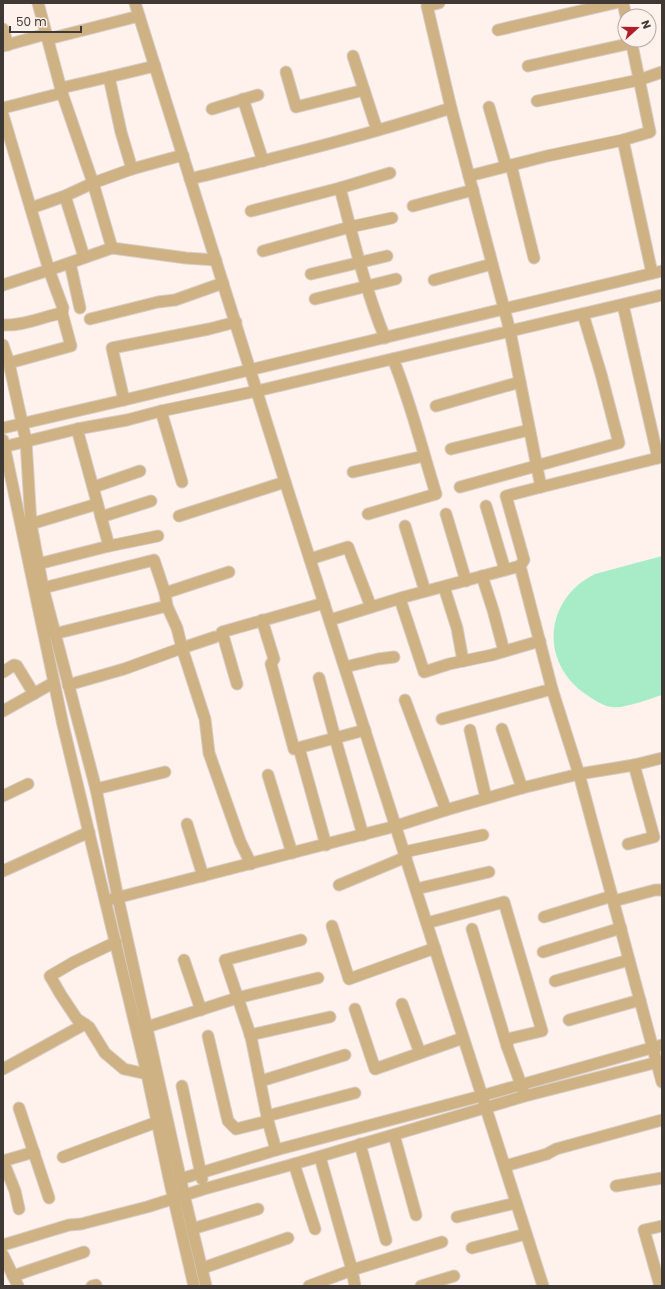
<svg xmlns="http://www.w3.org/2000/svg" width="665" height="1289" font-family="Poppins,sans-serif">
<rect width="100%" height="100%" fill="#fff2ec"/>
<path fill="#a8ecc7" d="M 662,556 L 662,695 C 649,699 624,709 612,707 C 603,706 594,700 587,695 C 539,663 544,599 595,574 Z"/>
<g fill="none" stroke-linecap="round" stroke-linejoin="round">
<g stroke="#d9cdc8" stroke-width="13">
<g id="minor">
<polyline points="38,3 62,93 93,183 132,169 183,155"/>
<polyline points="135,3 288,491 543,1286"/>
<polyline points="439,3 427,6 451,108 510,331 541,487"/>
<polyline points="623,3 626,16"/>
<polyline points="3,29 8,45"/>
<polyline points="498,30 615,3"/>
<polyline points="48,39 139,16"/>
<polyline points="3,46 46,34"/>
<polyline points="353,56 377,130"/>
<polyline points="528,66 632,43"/>
<polyline points="286,72 296,107 364,90"/>
<polyline points="109,77 155,66"/>
<polyline points="61,88 109,77 121,132 132,169"/>
<polyline points="243,99 263,161"/>
<polyline points="537,101 639,80 662,72"/>
<polyline points="489,107 506,166"/>
<polyline points="3,108 62,93"/>
<polyline points="212,109 258,95"/>
<polyline points="3,115 49,270 63,308 62,313 71,346 9,363"/>
<polyline points="623,140 652,273"/>
<polyline points="511,165 534,258"/>
<polyline points="469,176 547,156 623,140 650,132 631,40"/>
<path d="M 190,179 C 278,157 365,136 451,108"/>
<path d="M 340,188 C 353,238 365,289 385,338"/>
<polyline points="65,196 84,257"/>
<polyline points="413,206 473,190"/>
<polyline points="31,208 65,196 93,183 112,248"/>
<polyline points="251,211 340,188 390,173"/>
<polyline points="263,251 350,227 392,218"/>
<polyline points="70,263 80,308"/>
<polyline points="311,274 387,256"/>
<polyline points="434,280 492,264"/>
<polyline points="3,285 49,270 112,248 186,258 216,260"/>
<polyline points="315,299 396,279"/>
<polyline points="623,305 658,458"/>
<polyline points="90,319 158,302 175,300 223,283"/>
<path d="M 3,325 C 23,326 42,317 62,313"/>
<polyline points="3,345 9,363 26,441 31,524 43,588 96,789 118,898 184,1195 206,1286"/>
<polyline points="124,400 112,348 209,329 236,322"/>
<polyline points="436,406 520,382"/>
<polyline points="161,411 182,482"/>
<polyline points="3,428 124,400 662,271"/>
<polyline points="77,429 109,546"/>
<polyline points="3,440 63,725 147,1074 170,1183 194,1286"/>
<polyline points="3,447 77,429 127,420 161,411 257,391 662,295"/>
<polyline points="451,449 529,430"/>
<polyline points="353,472 424,456"/>
<polyline points="94,487 140,471"/>
<polyline points="460,487 619,443 601,374 583,314"/>
<polyline points="486,506 505,570"/>
<path d="M 368,514 L 436,494 C 422,449 411,403 393,359"/>
<polyline points="446,514 466,581"/>
<polyline points="179,516 285,482"/>
<polyline points="101,517 151,501"/>
<polyline points="31,524 97,504"/>
<polyline points="405,526 425,591"/>
<polyline points="310,559 348,547 371,607"/>
<polyline points="38,564 109,546 158,536"/>
<polyline points="520,566 524,560 506,496 541,487 662,457"/>
<polyline points="482,576 493,610 504,651"/>
<polyline points="444,587 457,628 463,661"/>
<polyline points="43,588 154,560 165,593 167,606 177,628 182,648 205,719 209,753 240,841 251,864"/>
<polyline points="165,593 229,572"/>
<polyline points="400,599 424,672 449,664 492,655 540,641"/>
<polyline points="262,620 274,659 271,664 294,749 365,730"/>
<polyline points="330,620 404,597 520,566 552,689 579,774 662,1082"/>
<polyline points="54,634 167,606"/>
<polyline points="345,667 378,659 394,657"/>
<polyline points="3,672 14,665 17,666 34,694"/>
<polyline points="319,678 335,738 363,835"/>
<polyline points="237,684 222,632 324,603"/>
<polyline points="68,685 124,669 182,648 215,637"/>
<polyline points="405,700 446,810"/>
<polyline points="3,711 53,683"/>
<polyline points="442,719 552,689"/>
<polyline points="502,729 522,788"/>
<polyline points="470,730 486,798"/>
<polyline points="299,748 326,845"/>
<polyline points="268,775 292,853"/>
<polyline points="96,789 165,772"/>
<polyline points="3,796 28,784"/>
<polyline points="187,824 203,876"/>
<polyline points="628,844 654,837 634,765"/>
<polyline points="404,852 483,835"/>
<polyline points="3,871 89,832"/>
<polyline points="339,885 406,857"/>
<polyline points="416,889 489,872"/>
<polyline points="112,899 396,826 446,810 522,788 579,774 634,765 662,758"/>
<polyline points="614,901 655,890 662,890"/>
<polyline points="544,917 612,896"/>
<polyline points="427,923 504,902 542,1031 508,1039 507,1046 523,1090"/>
<polyline points="332,926 349,979 435,948"/>
<polyline points="472,929 507,1046"/>
<polyline points="116,942 74,962 50,976 61,995 77,1019 89,1027 105,1053 124,1069 147,1074"/>
<polyline points="543,952 621,928"/>
<polyline points="184,960 201,1010"/>
<polyline points="555,981 629,960"/>
<polyline points="402,1004 420,1053"/>
<polyline points="355,1009 375,1069 463,1038"/>
<polyline points="569,1020 640,1000"/>
<polyline points="147,1027 237,998 318,978"/>
<polyline points="250,1035 330,1017"/>
<polyline points="208,1036 228,1121 236,1129 268,1121"/>
<polyline points="3,1069 85,1024"/>
<polyline points="261,1081 345,1055"/>
<polyline points="182,1086 202,1179"/>
<polyline points="19,1108 49,1198"/>
<polyline points="267,1116 355,1093"/>
<polyline points="394,1135 416,1215"/>
<polyline points="360,1144 386,1240"/>
<polyline points="276,1150 268,1121 251,1037 225,960 301,940"/>
<polyline points="63,1157 157,1122"/>
<polyline points="320,1157 352,1270 355,1286"/>
<polyline points="3,1161 15,1191 19,1209"/>
<polyline points="3,1161 34,1152"/>
<polyline points="294,1164 315,1229"/>
<polyline points="505,1166 547,1154 556,1149 662,1120"/>
<polyline points="174,1181 276,1150 481,1096 662,1045"/>
<polyline points="616,1186 662,1178"/>
<polyline points="457,1217 516,1203"/>
<polyline points="192,1229 258,1209"/>
<polyline points="3,1245 69,1225 81,1224 147,1207 204,1189 294,1164 525,1096 662,1061"/>
<polyline points="472,1248 526,1234"/>
<polyline points="3,1255 18,1286"/>
<polyline points="203,1268 288,1238"/>
<polyline points="13,1276 84,1252"/>
<polyline points="92,1286 96,1285"/>
<polyline points="309,1286 352,1270 442,1242"/>
<polyline points="421,1286 454,1276"/>
<polyline points="660,1286 644,1230 662,1226"/>
</g>
</g>
<use href="#minor" stroke="#cfb284" stroke-width="11"/>
</g>
<rect width="665" height="1289" fill="none" stroke="#3f3936" stroke-width="8"/>
<g transform="translate(637 28) rotate(69)"><circle r="19" fill="#fff2ec" stroke="#b2a8a3"/>
<path d="M0-3L7 15L0 10L-7 15Z" fill="#b01e29"/>
<text y="-6" font-size="11" font-weight="bold" text-anchor="middle" fill="#3f3936">N</text>
</g>
<path d="M10 26v6h71v-6" fill="none" stroke="#3f3936" stroke-width="2"/>
<text x="16" y="26" font-size="12" fill="#3f3936" stroke="#fff2ec" stroke-width="3" paint-order="stroke">50 m</text>
</svg>
